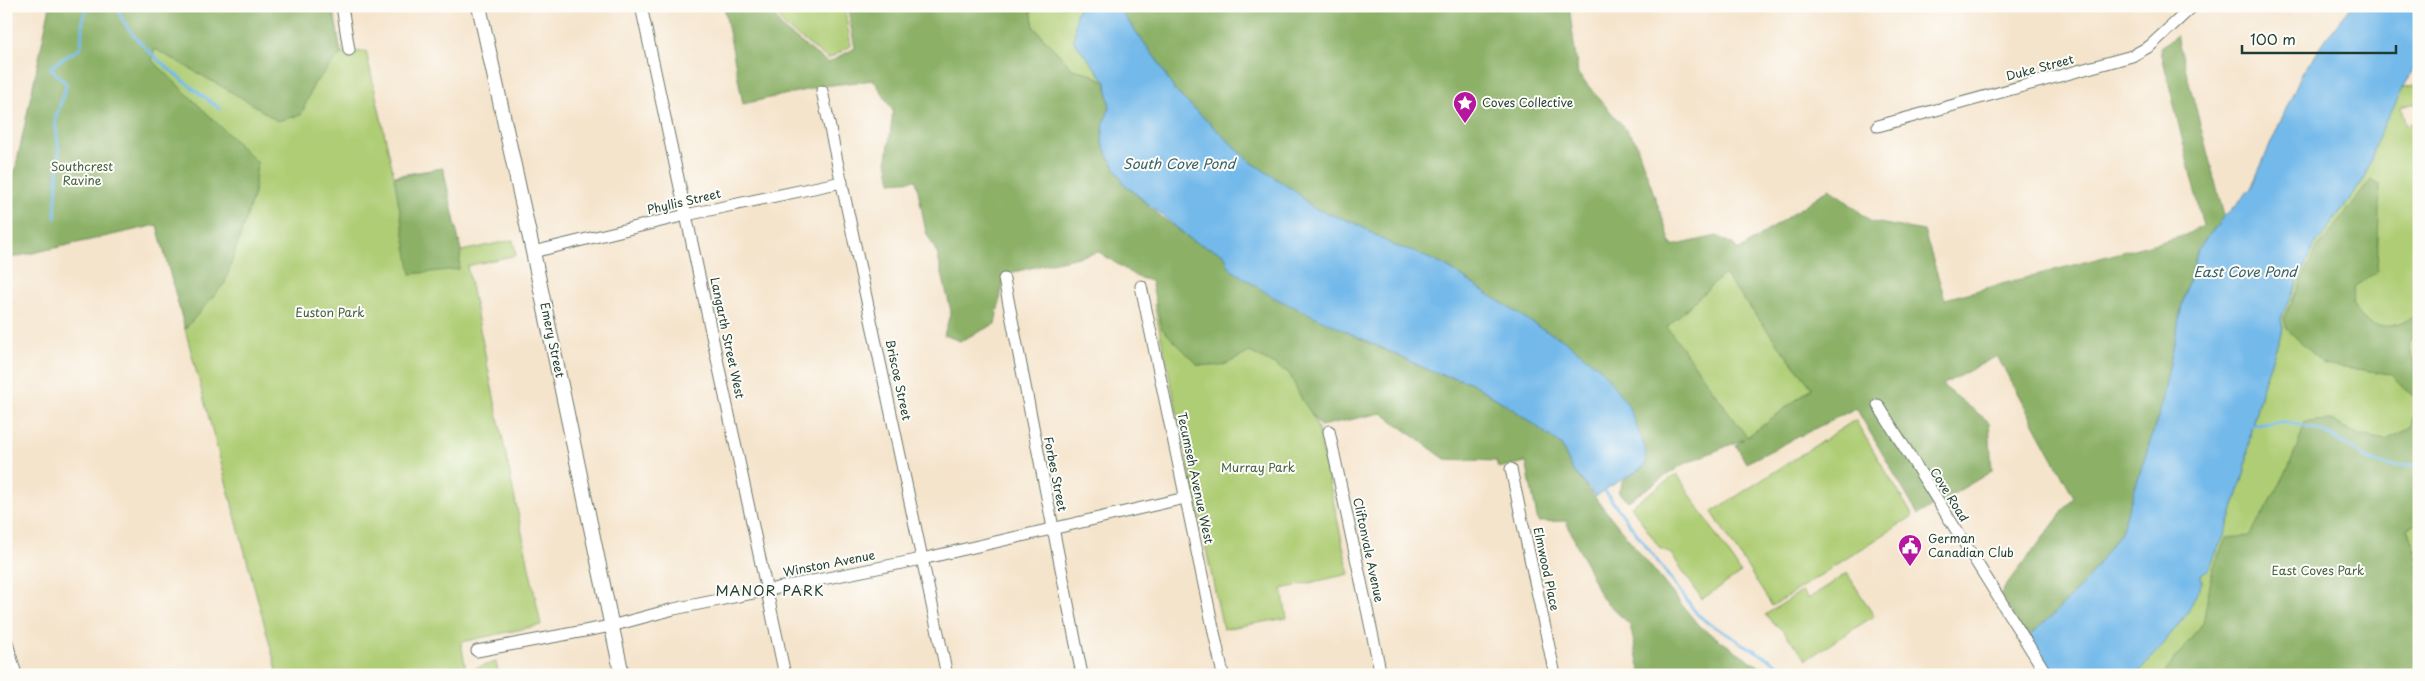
<svg xmlns="http://www.w3.org/2000/svg" width="2425" height="681" font-family="'Playpen Sans',sans-serif">
<rect width="100%" height="100%" fill="#fdfcf7"/>
<filter id="ink" filterUnits="userSpaceOnUse"><feTurbulence type="fractalNoise" baseFrequency=".02" numOctaves="2"/><feDisplacementMap in="SourceGraphic" scale="10" xChannelSelector="R" yChannelSelector="G"/><feConvolveMatrix kernelMatrix="1 2 1 2 8 2 1 2 1" color-interpolation-filters="sRGB"/></filter>
<filter id="wash" filterUnits="userSpaceOnUse"><feTurbulence type="fractalNoise" baseFrequency=".0096" numOctaves="4" result="noise"/><feDisplacementMap in="SourceGraphic" scale="20" xChannelSelector="R" yChannelSelector="G"/><feGaussianBlur stdDeviation="1.12" result="paint"/><feColorMatrix in="noise" values="0 0 0 0 0 0 0 0 0 0 0 0 0 0 0 0 0 1.4 0 .05"/><feComposite in="paint" operator="in"/></filter>
<g filter="url(#wash)">
<rect width="100%" height="100%" fill="#f5e4cc"/>
<g fill="#afcd75" stroke="#678554">
<polygon points="121,6 333,6 341,53 366,51 394,176 443,168 461,251 513,240 516,255 467,266 541,625 461,642 466,671 496,662 499,675 278,675 157,225"/>
<polygon points="772,6 844,6 851,46 828,59 784,26"/>
<polygon points="1030,6 1080,6 1076,14 1074,41 1106,82 1089,73 1072,69 1034,27"/>
<polygon points="2419,84 2419,102 2401,107 2406,125 2419,121 2419,158 2414,160 2419,177 2419,546 2417,547 2419,553 2419,651 2333,675 2137,675 2187,614 2201,574 2227,529 2245,471 2251,429 2264,381 2283,328 2281,319 2312,250 2365,178 2378,137 2402,88"/>
<polygon points="1724,274 1812,388 1747,438 1666,327"/>
<polygon points="1154,304 1287,364 1300,388 1318,429 1349,574 1282,589 1287,618 1223,629"/>
<polygon points="1855,420 1913,516 1772,606 1712,512"/>
<polygon points="1677,474 1741,573 1702,599 1671,554 1659,547 1631,506"/>
<polygon points="1847,573 1874,616 1807,659 1782,630 1765,615 1802,591 1808,599"/>
</g>
<g fill="#8bb066" stroke="#55764d" fill-rule="evenodd">
<polygon points="50,6 333,6 341,54 314,84 301,115 277,121 249,102 155,49 152,60 257,162 254,194 225,283 185,329 157,225 6,259 6,213"/>
<polygon points="724,6 769,6 782,28 828,63 855,48 847,6 1030,6 1034,27 1072,69 1089,73 1106,82 1110,108 1104,121 1102,144 1124,184 1161,217 1193,241 1224,254 1352,335 1433,372 1470,382 1516,411 1561,445 1572,469 1699,626 1772,675 1694,675 1692,667 1641,675 1630,625 1601,597 1566,521 1538,522 1526,462 1498,468 1496,461 1445,459 1382,413 1320,426 1302,400 1289,373 1250,352 1222,366 1198,365 1162,329 1151,281 1137,277 1099,252 1005,274 995,324 960,341 944,335 951,311 937,253 926,232 916,180 891,182 887,160 893,111 874,80 824,86 743,104"/>
<path d="M 1120,6 L 1569,6 L 1578,74 L 1635,140 L 1672,246 L 1717,236 L 1734,245 L 1738,251 L 1830,188 L 1872,222 L 1924,231 L 1945,299 L 2183,236 L 2203,226 L 2160,47 L 2177,36 L 2224,216 L 2198,249 L 2182,305 L 2160,411 L 2121,532 L 2086,581 L 2055,613 L 2027,638 L 2000,594 L 2074,497 L 1997,356 L 1942,385 L 1989,422 L 1992,471 L 1918,515 L 1856,408 L 1746,463 L 1736,445 L 1744,439 L 1682,465 L 1628,501 L 1618,492 L 1623,481 L 1646,465 L 1564,340 L 1537,326 L 1447,267 L 1411,250 L 1394,246 L 1355,223 L 1313,208 L 1296,192 L 1251,162 L 1175,91 L 1159,63 L 1122,13 ZM 1724,274 L 1812,388 L 1747,437 L 1667,327 Z"/>
<polygon points="443,168 461,251 459,269 411,274 394,177"/>
<path d="M 2371,180 L 2380,185 L 2377,272 L 2355,286 L 2352,304 C 2356,309 2360,316 2365,320 C 2380,333 2404,323 2418,313 C 2420,326 2415,334 2409,345 L 2416,375 L 2419,378 L 2419,523 L 2407,528 L 2419,562 L 2419,669 L 2393,675 L 2163,675 L 2203,623 L 2213,568 L 2226,538 L 2249,536 C 2272,500 2294,464 2305,422 L 2329,420 L 2359,435 L 2386,440 L 2411,428 L 2416,399 L 2390,374 L 2324,364 L 2287,329 L 2284,319 L 2314,253 Z"/>
</g>
<g fill="#73b9ea" stroke="#497b8f">
<path d="M 1080,6 L 1120,6 L 1122,13 L 1159,63 L 1175,91 L 1251,162 L 1296,192 L 1313,208 L 1355,223 L 1394,246 L 1411,250 L 1447,267 L 1537,326 L 1564,340 L 1601,369 L 1628,405 L 1645,448 L 1646,465 C 1629,477 1612,484 1596,496 L 1572,469 L 1561,445 L 1516,411 L 1470,382 L 1433,372 L 1273,297 L 1230,269 L 1224,254 L 1193,241 L 1124,184 L 1102,144 L 1104,121 L 1110,108 L 1106,82 L 1074,41 L 1076,14 Z"/>
<polygon points="2352,6 2419,6 2419,58 2378,137 2365,178 2312,250 2281,319 2283,328 2264,381 2251,429 2245,471 2227,529 2209,569 2201,574 2202,582 2187,614 2137,675 2050,675 2027,638 2055,613 2086,581 2121,532 2160,411 2182,305 2198,249 2224,216 2229,213 2251,188 2301,75 2327,37"/>
</g>
<g fill="none" stroke-linecap="round" stroke-linejoin="round">
<g stroke="#73b9ea" stroke-width="3">
<path d="M 118,6 C 120,37 196,90 220,109"/>
<path d="M 55,218 L 59,151 L 55,120 L 67,84 L 50,68 C 60,58 71,56 81,47 L 83,17 L 89,6"/>
<path d="M 2250,425 C 2261,425 2273,422 2285,423 C 2297,423 2311,428 2322,432 C 2364,450 2366,472 2419,464"/>
<polyline points="1604,490 1697,614 1708,623 1796,675"/>
</g>
</g>
</g>
<g filter="url(#ink)">
<g fill="none" stroke-linecap="round" stroke-linejoin="round">
<g stroke="#6a7769" stroke-width="13">
<g id="minor">
<polyline points="342,6 349,50"/>
<polyline points="641,6 785,675"/>
<polyline points="822,91 947,675"/>
<polyline points="1878,126 2132,56 2150,46 2193,6"/>
<polyline points="533,252 686,215 842,182"/>
<polyline points="1004,279 1082,675"/>
<polyline points="1141,286 1223,675"/>
<polyline points="1878,405 2047,675"/>
<polyline points="1329,431 1381,675"/>
<polyline points="1511,469 1555,675"/>
<polyline points="6,639 16,675"/>
<polyline points="477,651 611,626 674,609 922,559 1185,498"/>
</g>
</g>
<g stroke="#6a7769" stroke-width="16">
<polyline id="tertiary" points="479,6 533,252 622,675"/>
</g>
<use href="#minor" stroke="#fff" stroke-width="11"/>
<use href="#tertiary" stroke="#fff" stroke-width="14"/>
</g>
</g>
<defs>
<g id="sight-pin" transform="scale(1.25)"><path d="M0 17L-7.5 6A9.5 9.5 0 1 1 7.5 6Z" fill="#b5179e" stroke="#fdfcf7"/><path d="M0-6L1.8-2.2L6-1.7L2.9 1.2L3.7 5.4L0 3.3L-3.7 5.4L-2.9 1.2L-6-1.7L-1.8-2.2Z" fill="#fff"/></g>
<g id="civic-pin" transform="scale(1.25)"><path d="M0 17L-7.5 6A9.5 9.5 0 1 1 7.5 6Z" fill="#b5179e" stroke="#fdfcf7"/><path d="M-.6-6.5H3V-4.5H.6V-3L4-1V1h2V6H-6V1h2V-1L-.6-3ZM-1.2 2.5V6h2.4V2.5Z" fill="#fff"/></g>
</defs>
<g fill-rule="evenodd">
<use href="#sight-pin" x="1465" y="103"/>
<use href="#civic-pin" x="1910" y="546"/>
</g>
<g text-anchor="middle" stroke-width="4" stroke-linejoin="round" paint-order="stroke">
<g font-size="12" fill="#1f3d34" stroke="#fdfcf7">
<text transform="translate(2040 68) rotate(-15)" y="4">Duke Street</text>
<text transform="translate(684 202) rotate(-13)" y="4">Phyllis Street</text>
<text transform="translate(727 338) rotate(78)" y="4">Langarth Street West</text>
<text transform="translate(552 340) rotate(78)" y="4">Emery Street</text>
<text transform="translate(898 380) rotate(78)" y="4">Briscoe Street</text>
<text transform="translate(1055 474) rotate(79)" y="4">Forbes Street</text>
<text transform="translate(1195 478) rotate(78)" y="4">Tecumseh Avenue West</text>
<text transform="translate(1949 495) rotate(58)" y="4">Cove Road</text>
<text transform="translate(1368 550) rotate(78)" y="4">Cliftonvale Avenue</text>
<text transform="translate(829 564) rotate(-11)" y="4">Winston Avenue</text>
<text transform="translate(1546 569) rotate(78)" y="4">Elmwood Place</text>
</g>
<g font-size="12" fill="#1f3d34" stroke="#fdfcf7" text-anchor="start">
<text x="1482" y="107">Coves Collective</text>
<text x="1928" y="543">German<tspan x="1928" dy="14">Canadian Club</tspan></text>
</g>
<g font-size="12" fill="#436144" stroke="#fdfcf7">
<text x="82" y="171">Southcrest<tspan x="82" dy="14">Ravine</tspan></text>
<text x="330" y="317">Euston Park</text>
<text x="1258" y="472">Murray Park</text>
<text x="2318" y="575">East Coves Park</text>
</g>
<g font-size="14" font-style="italic" fill="#38626b" stroke="#fdfcf7">
<text x="1179" y="169">South Cove Pond</text>
<text x="2245" y="277">East Cove Pond</text>
</g>
<g font-size="14" letter-spacing="1" fill="#1f3d34" stroke="#fdfcf7">
<text x="770" y="596">MANOR PARK</text>
</g>
</g>
<rect width="2425" height="681" fill="none" stroke="#fdfcf7" stroke-width="25"/>
<path d="M2242 45v8h154v-8" fill="none" stroke="#1f3d34" stroke-width="2.5"/>
<text x="2250" y="45" font-size="15" fill="#1f3d34" stroke="#fdfcf7" stroke-width="4" paint-order="stroke">100 m</text>
</svg>
